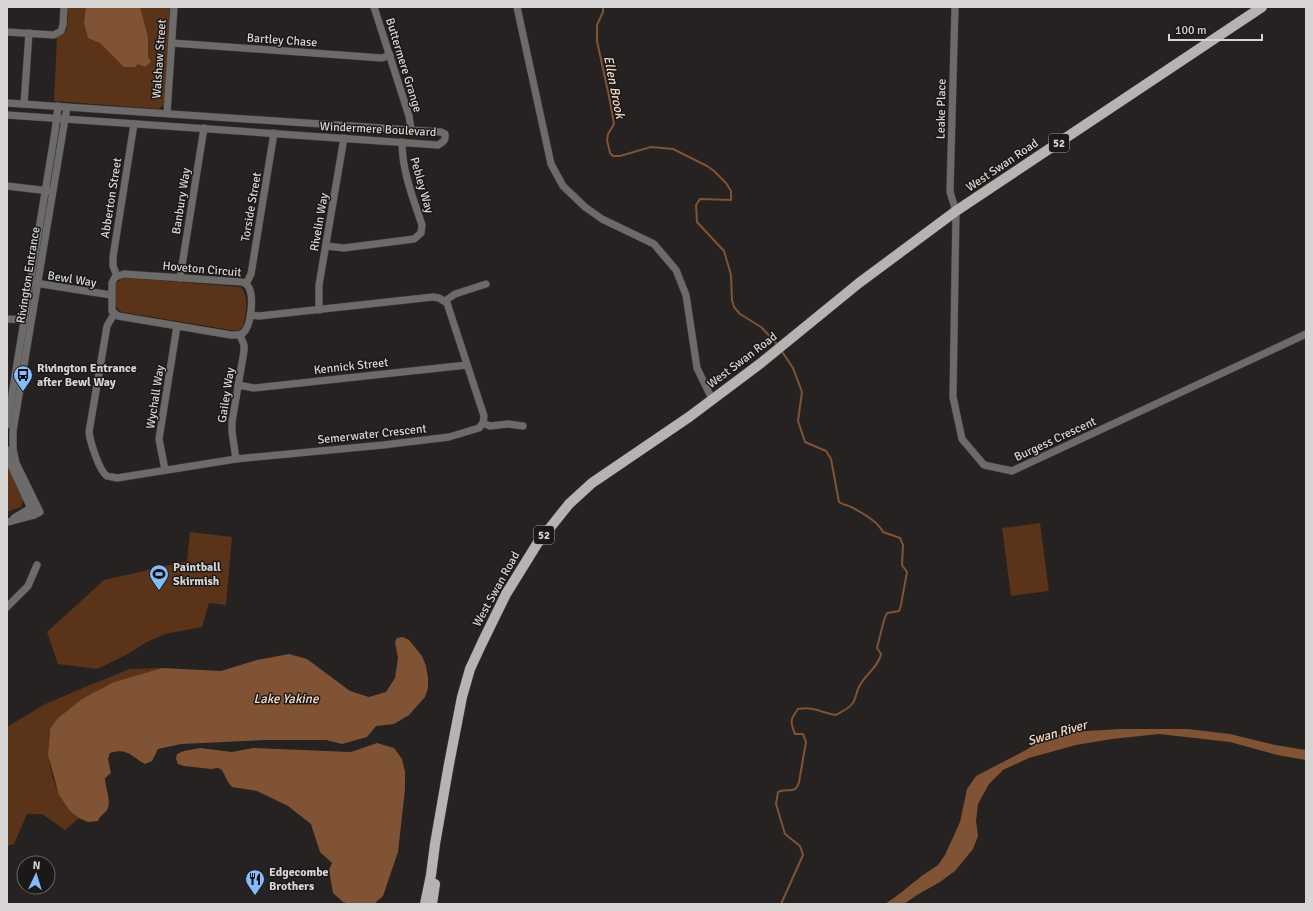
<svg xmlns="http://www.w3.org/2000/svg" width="1313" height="911" font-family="Signika,sans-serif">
<rect width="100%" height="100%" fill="#252221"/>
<g fill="#5a3318">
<polygon points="68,7 170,7 165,104 159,109 54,101 57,37 67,30"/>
<path d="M 129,278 L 241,287 C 250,299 246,313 243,327 L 237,331 L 122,312 C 112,307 115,295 115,285 L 121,279 Z"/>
<polygon points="7,464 23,500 21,507 7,512"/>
<polygon points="1040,523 1049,591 1011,596 1002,528"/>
<polygon points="190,532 232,537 226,605 209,603 202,627 165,634 147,642 128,654 97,669 58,664 47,632 104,580 187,561"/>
<path d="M 162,668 L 114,682 L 96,692 L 50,729 C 45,761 53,797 79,818 L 65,830 L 42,814 L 27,814 L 14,844 L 7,846 L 7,727 L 45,704 L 90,685 L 130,669 Z"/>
</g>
<g fill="#805334">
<polygon points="86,7 140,7 148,37 148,57 151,62 145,67 138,64 135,67 124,67 100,43 88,38 84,23"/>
<path d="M 403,637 L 409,640 L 422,656 L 426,666 L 428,678 L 428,688 L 425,697 L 409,715 L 394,724 L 376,726 L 367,737 L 342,744 L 326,740 L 265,740 L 181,744 L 158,749 L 152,761 L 145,764 C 132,757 127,747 110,753 L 108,759 L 111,773 L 105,778 C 105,788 111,798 108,808 C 106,813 100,815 98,821 L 88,822 L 79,818 L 70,811 L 59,795 L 48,755 L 50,729 L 57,719 L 82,699 L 114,682 L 162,668 L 221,671 L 257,660 L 289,654 L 307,659 L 350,691 L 369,697 L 386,692 L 395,678 L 398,658 L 395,642 L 397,638 Z"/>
<polygon points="1120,729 1188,729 1230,734 1275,745 1306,750 1306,760 1277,755 1230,742 1159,734 1112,739 1076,745 1029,758 1003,770 989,784 978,804 976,821 978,836 973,849 955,871 940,882 917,895 904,904 885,904 894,898 923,875 938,865 945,855 960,822 967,789 976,776 1026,750 1045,738 1070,732"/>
<polygon points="377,743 394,748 402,759 405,772 405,789 398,852 383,896 374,904 350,904 343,902 333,893 329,870 332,863 320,852 311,824 288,806 257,791 232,787 228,782 222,770 218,768 211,769 184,766 178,764 176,759 177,754 184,751 200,748 232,752 253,748 351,752"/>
</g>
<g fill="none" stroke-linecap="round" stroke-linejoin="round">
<g stroke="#805334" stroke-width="2">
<polyline points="603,7 603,12 597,25 597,41 609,96 614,124 608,134 607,140 610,153 613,156 620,156 651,147 673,149 707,166 714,171 726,183 731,191 731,200 700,199 696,205 697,222 724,251 731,275 732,300 734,307 740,314 761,327 778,345"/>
<path d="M 781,904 L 803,855 L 800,846 L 785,834 L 776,804 L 778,792 C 787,787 795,796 799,782 L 806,742 L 803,734 L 795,734 C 790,721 790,720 798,709 C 815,706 821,713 836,715 C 841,712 848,709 852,704 C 856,700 856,692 859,687 C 865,674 878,668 881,654 L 877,648 L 884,620 L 887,613 L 899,611 L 901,605 L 907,572 L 902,565 L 903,545 L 900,538 L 883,532 C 878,522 861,512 851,507 C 846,504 845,506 839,502 L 831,459 L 826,451 L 805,442 L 798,421 L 802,392 L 793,368 L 781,350"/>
</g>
<g stroke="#413f3e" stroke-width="8">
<g id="street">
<polyline points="374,7 409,116 411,129"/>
<polyline points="517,7 551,164 563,186 585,207 602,219 654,244 676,270 686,295 697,368 712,399"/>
<polyline points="955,7 950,192 956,211 953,397 962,439 984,465 1012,471 1306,334"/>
<polyline points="7,32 54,35 61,31 63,25 64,7"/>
<polyline points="172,43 382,58 390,55"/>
<path d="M 7,103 L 441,132 L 445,134 C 446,141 443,142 438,145 L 7,115"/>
<polyline points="24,104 29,33"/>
<polyline points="167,113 174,7"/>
<polyline points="7,186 49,191"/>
<path d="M 326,246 L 344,248 L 414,239 L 421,233 L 422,225 C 413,198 402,171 402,142"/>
<path d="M 124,274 L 242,282 C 245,283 248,285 249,288 C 254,297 251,327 243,333 C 239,336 235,335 231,335 L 118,316 L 112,311 L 112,283 L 115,277 Z"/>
<polyline points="117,276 113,266 113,257 134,124"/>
<polyline points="180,278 204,128"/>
<polyline points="35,283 111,295"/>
<polyline points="246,284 251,274 274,133"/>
<polyline points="445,301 455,294 486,284"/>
<polyline points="319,310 319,285 344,138"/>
<path d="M 114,314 L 107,326 L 89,432 C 90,441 99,471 107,476 C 110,477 114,477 117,478 L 236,459 L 383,445 L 449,437 L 479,428 L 483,423 L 484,416 L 447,303 L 439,298 L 433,297 L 259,316 L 251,315"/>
<polyline points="7,319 29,320"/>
<polyline points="238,385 254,388 467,365"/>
<polyline points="483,423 490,426 508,424 523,426"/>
<polyline points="7,425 55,131 58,106"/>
<polyline points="7,450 9,461 34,515"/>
<polyline points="236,459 232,432 232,422 244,351 244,345 240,335"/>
<polyline points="165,470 159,439 177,326"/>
<polyline points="14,518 34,506"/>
<polyline points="8,522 34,515 40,512 16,463 13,449 13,431 67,107"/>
<polyline points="7,607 28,586 37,565"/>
</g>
</g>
<g stroke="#413f3e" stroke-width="11">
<g id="primary">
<polyline points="425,904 431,875 435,844 449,764 462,697 470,669 482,643 506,594 537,544 569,504 592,483 689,417 761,363 859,283 956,211 1262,7"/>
<polyline points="432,904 435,884"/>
</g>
</g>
<use href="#street" stroke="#6c6b6a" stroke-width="7"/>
<use href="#primary" stroke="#b6b3b2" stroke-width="10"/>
</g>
<defs>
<g id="bus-pin" transform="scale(1)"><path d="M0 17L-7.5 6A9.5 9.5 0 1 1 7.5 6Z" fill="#84bcfb" stroke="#1b1917"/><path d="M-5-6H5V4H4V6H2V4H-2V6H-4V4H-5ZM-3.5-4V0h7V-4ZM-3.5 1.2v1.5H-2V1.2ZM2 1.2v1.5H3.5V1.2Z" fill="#111"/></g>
<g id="stadium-pin" transform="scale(1)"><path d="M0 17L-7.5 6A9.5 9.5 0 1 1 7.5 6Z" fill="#84bcfb" stroke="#1b1917"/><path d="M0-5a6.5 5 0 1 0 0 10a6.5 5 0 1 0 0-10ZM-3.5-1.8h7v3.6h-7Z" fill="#111"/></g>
<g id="restaurant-pin" transform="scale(1)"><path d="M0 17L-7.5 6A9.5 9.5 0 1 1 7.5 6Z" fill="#84bcfb" stroke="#1b1917"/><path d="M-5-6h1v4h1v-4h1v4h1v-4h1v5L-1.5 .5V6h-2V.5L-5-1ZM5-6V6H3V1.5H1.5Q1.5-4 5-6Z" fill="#111"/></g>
</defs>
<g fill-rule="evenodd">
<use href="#bus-pin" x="23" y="375"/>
<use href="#stadium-pin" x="159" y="574"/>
<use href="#restaurant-pin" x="255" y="879"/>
</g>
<g text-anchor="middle" stroke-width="3" stroke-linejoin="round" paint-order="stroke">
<g fill="#1b1917" stroke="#9e9d9b" stroke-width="1">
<rect x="1049" y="134" width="20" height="18" rx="3"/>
<rect x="534" y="526" width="20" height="18" rx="3"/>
</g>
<g font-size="11" font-weight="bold" fill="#d6d5d4">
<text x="1059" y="147">52</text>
<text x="544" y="539">52</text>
</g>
<g font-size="12" fill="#d6d5d4" stroke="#1b1917">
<text transform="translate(282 40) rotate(4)" y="4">Bartley Chase</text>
<text transform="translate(159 59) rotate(-86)" y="4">Walshaw Street</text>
<text transform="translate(404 65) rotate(73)" y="4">Buttermere Grange</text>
<text transform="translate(941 109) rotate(-89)" y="4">Leake Place</text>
<text transform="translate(378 129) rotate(3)" y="4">Windermere Boulevard</text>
<text transform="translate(1002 165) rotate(-34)" y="4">West Swan Road</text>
<text transform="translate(422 185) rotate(74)" y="4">Pebley Way</text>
<text transform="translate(111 198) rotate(-81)" y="4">Abberton Street</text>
<text transform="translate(181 201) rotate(-81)" y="4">Banbury Way</text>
<text transform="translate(251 207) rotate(-80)" y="4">Torside Street</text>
<text transform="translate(319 222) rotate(-80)" y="4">Rivelin Way</text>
<text transform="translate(202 269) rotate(5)" y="4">Hoveton Circuit</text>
<text transform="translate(28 275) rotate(-81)" y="4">Rivington Entrance</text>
<text transform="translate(72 279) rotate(9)" y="4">Bewl Way</text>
<text transform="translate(742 360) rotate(-37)" y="4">West Swan Road</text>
<text transform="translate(351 366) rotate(-6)" y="4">Kennick Street</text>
<text transform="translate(226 395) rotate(-81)" y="4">Gailey Way</text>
<text transform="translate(155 397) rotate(-81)" y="4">Wychall Way</text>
<text transform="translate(372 434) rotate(-6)" y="4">Semerwater Crescent</text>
<text transform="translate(1055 439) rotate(-25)" y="4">Burgess Crescent</text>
<text transform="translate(496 589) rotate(-61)" y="4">West Swan Road</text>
</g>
<g font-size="12" font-weight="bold" fill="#d6d5d4" stroke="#1b1917" text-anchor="start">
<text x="37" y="372">Rivington Entrance<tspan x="37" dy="14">after Bewl Way</tspan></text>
<text x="173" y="571">Paintball<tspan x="173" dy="14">Skirmish</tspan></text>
<text x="269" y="876">Edgecombe<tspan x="269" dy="14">Brothers</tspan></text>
</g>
<g font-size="13" font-style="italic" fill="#f7d9c6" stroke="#1b1917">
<text transform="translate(615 87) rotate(79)" y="5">Ellen Brook</text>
<text x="286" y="703">Lake Yakine</text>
<text transform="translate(1057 732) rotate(-16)" y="5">Swan River</text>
</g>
</g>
<rect width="1313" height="911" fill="none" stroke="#d6d5d4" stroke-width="16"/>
<g transform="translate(36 875) rotate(4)"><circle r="19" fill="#1b1917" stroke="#666463"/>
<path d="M0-3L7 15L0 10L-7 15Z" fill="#84bcfb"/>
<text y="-6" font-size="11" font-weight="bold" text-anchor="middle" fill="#d6d5d4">N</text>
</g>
<path d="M1169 34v6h93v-6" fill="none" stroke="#d6d5d4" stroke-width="2"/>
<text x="1175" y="34" font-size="12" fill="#d6d5d4" stroke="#1b1917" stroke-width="3" paint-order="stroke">100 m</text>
</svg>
